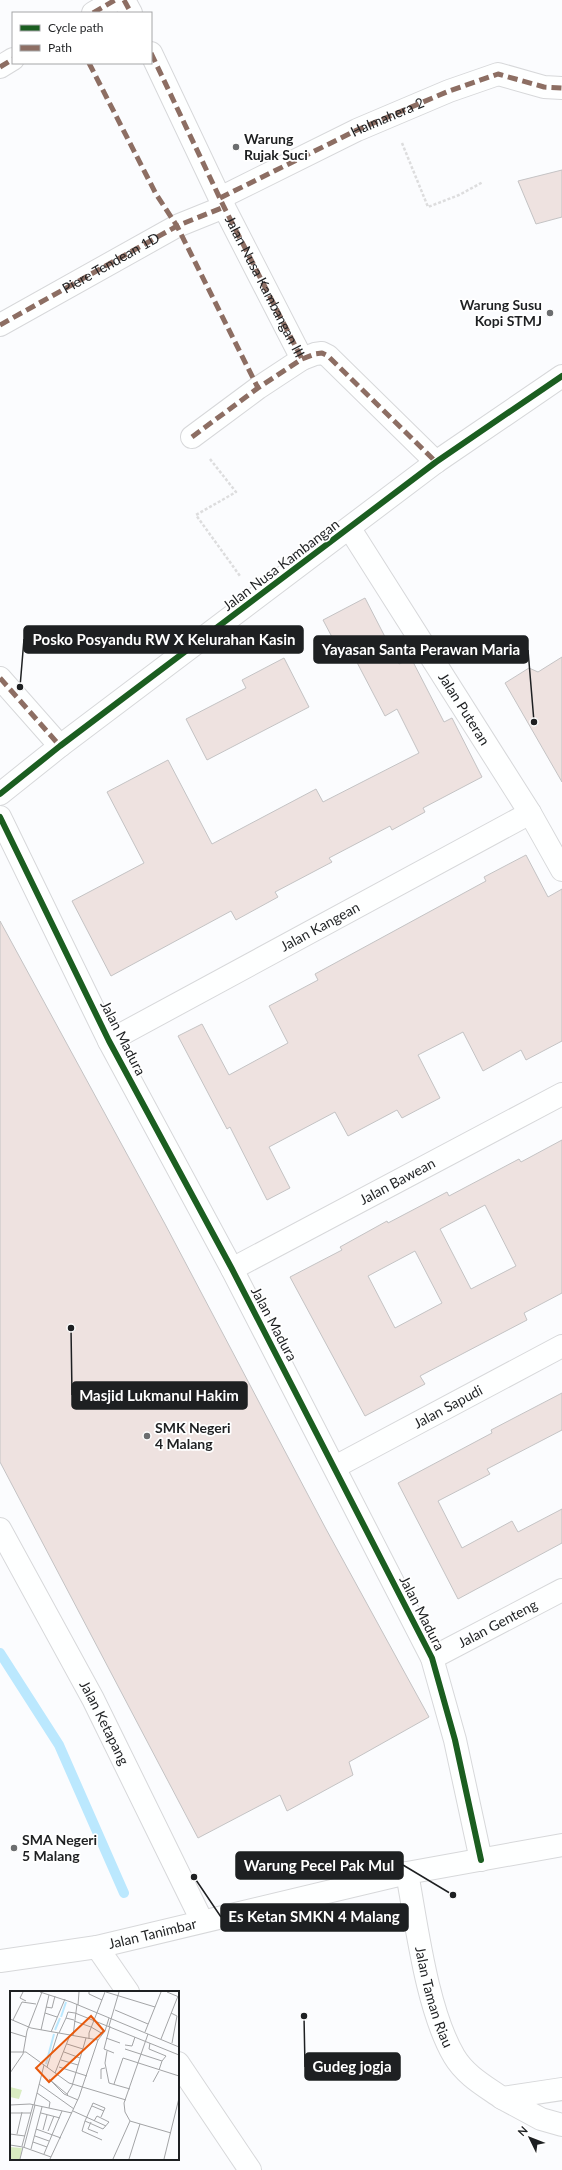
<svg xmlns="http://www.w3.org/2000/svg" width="562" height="2170" font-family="Lato,sans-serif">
<rect width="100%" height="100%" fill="#fbfcfe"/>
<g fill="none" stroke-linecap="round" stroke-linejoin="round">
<polyline stroke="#bbe8fe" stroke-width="10" points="0,1653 59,1745 124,1893"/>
</g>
<g fill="#eee2e0" stroke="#c4c3c4" fill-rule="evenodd">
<polygon points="562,170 562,217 536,224 518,181"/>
<polygon points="365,598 399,664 411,658 444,722 452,718 482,777 423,808 425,812 392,830 390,826 329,858 332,862 275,892 278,897 236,920 231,911 111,976 72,901 144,863 107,792 168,760 212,844 316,789 323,802 419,753 397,709 385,716 351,651 342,656 323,620"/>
<polygon points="562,657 562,782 505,683 529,668 538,672"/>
<polygon points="284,658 309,707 207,760 186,719 246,688 242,680"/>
<polygon points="526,855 548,897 562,889 562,1041 526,1060 521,1050 483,1071 463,1032 418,1055 440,1098 402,1118 397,1110 348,1136 335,1112 269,1147 290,1188 267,1200 230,1127 227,1129 178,1036 202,1024 229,1075 288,1043 269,1006 318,980 315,974 486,881 484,877"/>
<polygon points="0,921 165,1224 326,1529 429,1717 349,1762 353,1775 287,1811 280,1795 198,1838 0,1462"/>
<path d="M 562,1140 L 562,1293 L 524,1313 L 527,1320 L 420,1376 L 425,1384 L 365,1416 L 290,1277 L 342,1250 L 340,1247 L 387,1221 L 388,1223 L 447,1192 L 449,1196 L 519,1159 L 521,1162 ZM 485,1205 L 516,1266 L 471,1289 L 440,1229 ZM 415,1251 L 442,1303 L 395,1328 L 368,1276 Z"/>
<polygon points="562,1393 562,1430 487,1469 490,1474 438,1501 462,1548 512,1521 518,1532 562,1509 562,1543 458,1599 398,1483 492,1433 491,1430"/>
</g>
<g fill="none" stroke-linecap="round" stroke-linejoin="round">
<g stroke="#d7d8da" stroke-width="24">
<g id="minor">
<polyline points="124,0 131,13"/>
<polyline points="93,13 115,0"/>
<polyline points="151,53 224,207 302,359"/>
<polyline points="0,67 13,59"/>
<polyline points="220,198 357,130 449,91 498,74 544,87 562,88"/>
<polyline points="0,325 177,226 224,207"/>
<polyline points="192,437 258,388 302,359 315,354 322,353 328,356 436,462"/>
<path id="s1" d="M 350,529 L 530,813 L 562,870"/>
<polyline points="0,678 60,746"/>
<polyline points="0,794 60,746 436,462 562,376"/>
<polyline points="0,817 109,1041 232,1269 432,1658 455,1740 481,1860"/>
<path id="s2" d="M 109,1041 L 530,813"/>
<path id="s3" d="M 232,1269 L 562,1094"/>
<path id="s4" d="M 335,1467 L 562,1346"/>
<path id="s5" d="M 0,1529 L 93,1699 L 202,1921"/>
<path id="s6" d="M 432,1658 L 562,1590"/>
<path id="s7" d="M 407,1873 C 417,1927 427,2010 454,2056 C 465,2075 485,2086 502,2098"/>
<polyline points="97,1947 128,1992"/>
<path id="s8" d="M 0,1961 L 97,1947 L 407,1873 L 562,1845"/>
<polyline points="178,2063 250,2170"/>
<polyline points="562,2089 502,2098 541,2119 562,2125"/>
</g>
</g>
<g stroke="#ddddde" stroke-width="2.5" stroke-dasharray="3 2" stroke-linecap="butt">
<polyline points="402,143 428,207 459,195 483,182"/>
<polyline points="210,459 236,492 196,515 240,576"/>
</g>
<use href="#minor" stroke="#feffff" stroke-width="22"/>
<g stroke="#8d6e63" stroke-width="5" stroke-dasharray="10 5" stroke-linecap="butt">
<polyline points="124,0 131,13"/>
<polyline points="93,13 115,0"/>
<path id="s9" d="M 151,53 L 224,207 L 302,359"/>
<polyline points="89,63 156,194 177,226 258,388"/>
<polyline points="0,67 13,59"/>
<path id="s10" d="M 220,198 L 357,130 L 449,91 L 498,74 L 544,87 L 562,88"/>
<path id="s11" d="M 0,325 L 177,226 L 224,207"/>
<polyline points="192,437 258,388 302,359 315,354 322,353 328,356 436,462"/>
<polyline points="0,678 60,746"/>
</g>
<g stroke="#fff" stroke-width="8">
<g id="cycleway">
<polyline points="0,794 60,746 436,462 562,376"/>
<polyline points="0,817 109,1041 232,1269 432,1658 455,1740 481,1860"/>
</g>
</g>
<use href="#cycleway" stroke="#1b5e20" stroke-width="6"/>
</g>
<g fill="#6b6d6f" stroke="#fff" stroke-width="1.5">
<circle cx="236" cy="147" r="4"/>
<circle cx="550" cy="313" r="4"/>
<circle cx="147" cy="1436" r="4"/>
<circle cx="14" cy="1848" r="4"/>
</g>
<g text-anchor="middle" stroke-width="3.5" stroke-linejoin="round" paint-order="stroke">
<g font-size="14" fill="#1e2022" stroke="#fff">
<text dy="5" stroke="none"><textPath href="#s10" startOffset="186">Halmahera 2</textPath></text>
<text dy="5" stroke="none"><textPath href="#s11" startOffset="127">Piere Tendean 1D</textPath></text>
<text dy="5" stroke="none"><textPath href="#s9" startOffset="260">Jalan Nusa Kambangan III</textPath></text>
<text transform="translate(281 565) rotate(-37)" y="5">Jalan Nusa Kambangan</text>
<text dy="5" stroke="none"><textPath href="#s1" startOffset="213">Jalan Puteran</textPath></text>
<text dy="5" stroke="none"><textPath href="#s2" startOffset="240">Jalan Kangean</textPath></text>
<text transform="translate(123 1038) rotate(63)" y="5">Jalan Madura</text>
<text dy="5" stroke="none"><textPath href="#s3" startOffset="187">Jalan Bawean</textPath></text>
<text transform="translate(274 1324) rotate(62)" y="5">Jalan Madura</text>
<text dy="5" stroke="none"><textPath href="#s4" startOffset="128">Jalan Sapudi</textPath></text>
<text transform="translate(422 1613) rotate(63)" y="5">Jalan Madura</text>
<text dy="5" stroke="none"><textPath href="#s6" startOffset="74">Jalan Genteng</textPath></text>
<text dy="5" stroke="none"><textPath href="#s5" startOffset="220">Jalan Ketapang</textPath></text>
<text dy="5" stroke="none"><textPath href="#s8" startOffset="155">Jalan Tanimbar</textPath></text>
<text dy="5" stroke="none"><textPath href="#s7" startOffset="127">Jalan Taman Riau</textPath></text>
</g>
<g font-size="14" font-weight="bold" fill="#1e2022" stroke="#fff" text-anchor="start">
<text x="244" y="144">Warung<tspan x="244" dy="16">Rujak Suci</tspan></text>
<text x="542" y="310" text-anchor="end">Warung Susu<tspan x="542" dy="16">Kopi STMJ</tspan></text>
<text x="155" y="1433">SMK Negeri<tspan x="155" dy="16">4 Malang</tspan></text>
<text x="22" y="1845">SMA Negeri<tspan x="22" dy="16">5 Malang</tspan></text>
</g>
</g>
<g transform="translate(10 1991)">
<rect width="169" height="169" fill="#fbfcfe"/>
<path d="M 0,96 L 12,99 L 9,108 L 0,106 ZM 0,156 L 12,157 L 10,168 L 0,168 Z" fill="#d9ecc1"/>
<path fill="none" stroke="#bbe8fe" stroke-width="2" d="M 51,26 L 56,11M 45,39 L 50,27M 36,73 L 44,43"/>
<path fill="none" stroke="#a3a4a6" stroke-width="1" d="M 13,1 L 10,7 L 16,10M 30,1 L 61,11 L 169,56M 79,1 L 79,3 L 92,9M 96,1 L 145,16M 157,1 L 169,6M 68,14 L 69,1M 36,16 L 42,17 L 45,5M 105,19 L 138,33M 35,22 L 47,26M 65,22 L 169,64M 161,22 L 167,25 L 162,52M 56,27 L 58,21 L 65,22M 0,28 L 21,37 L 88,49M 3,29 L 12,11 L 26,13M 64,30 L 81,36M 99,35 L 109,1M 100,35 L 94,58 L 104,62M 81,36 L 93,43M 31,39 L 39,4M 0,41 L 16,46M 41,41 L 55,8M 135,41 L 151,1M 49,42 L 56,27 L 64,29M 63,45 L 67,13M 96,47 L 110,52M 79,48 L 79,42 L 95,1M 151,48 L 168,5M 140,52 L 139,58 L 156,65 L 152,70M 57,53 L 73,58M 115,54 L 122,55 L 125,46M 115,58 L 152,70 L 149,79M 97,60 L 95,72 L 99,92 L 120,98M 0,61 L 16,61 L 59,92 L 116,109M 54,61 L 70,67M 51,69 L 68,74M 37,76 L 48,42M 49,76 L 77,85M 0,82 L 13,63 L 17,40 L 32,1M 45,82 L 60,44M 91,88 L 91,78 L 95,77M 143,91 L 149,80M 29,93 L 64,118M 104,93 L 113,67 L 169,85M 27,102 L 40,111 L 39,117M 57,103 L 62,95 L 76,47M 58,104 L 39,88 L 54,103 L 68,109M 114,112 L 138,43M 114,112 L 115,121 L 120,130 L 161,142M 0,114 L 20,113 L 62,122M 24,114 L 34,74M 82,115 L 94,120M 63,120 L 96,135M 0,122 L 21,122M 31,122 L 50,127M 75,130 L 72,140 L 92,149M 84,130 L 87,125 L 99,131 L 93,138 L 75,130 L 83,112 L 95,117 L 91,126M 81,131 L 78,138 L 88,142M 26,138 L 51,147M 33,139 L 37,124M 38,140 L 44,125M 0,143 L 15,145M 7,143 L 12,121M 25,145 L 39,150M 23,151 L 37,156M 0,154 L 13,156 L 41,166M 12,155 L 23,114M 14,156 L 25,114M 21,158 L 32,116M 34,163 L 52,120M 10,168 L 13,156M 40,168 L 69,106 L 88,49 L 95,40 L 99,27M 103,168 L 120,130M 119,168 L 130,133M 154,168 L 169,107"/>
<path fill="#e8590c" fill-opacity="0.15" stroke="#e8590c" stroke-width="2" d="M 81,25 L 94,40 L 39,91 L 26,77 Z"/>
<rect width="169" height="169" fill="none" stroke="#1e2022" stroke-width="2"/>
</g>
<path fill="none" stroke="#1e2022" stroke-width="1.5" d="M20 687L24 639M534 722L528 650M71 1328L72 1395M453 1895L403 1865M194 1877L221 1917M304 2016L305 2067"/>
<g fill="#1e2022" stroke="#fff" stroke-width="1.5">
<circle cx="20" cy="687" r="4"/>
<circle cx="534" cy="722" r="4"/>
<circle cx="71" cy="1328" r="4"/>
<circle cx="453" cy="1895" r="4"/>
<circle cx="194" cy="1877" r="4"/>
<circle cx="304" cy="2016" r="4"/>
</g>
<g fill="#1e2022" stroke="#1e2022" stroke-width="1.5">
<rect x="24" y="626" width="279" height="27" rx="4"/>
<rect x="314" y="636" width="214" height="27" rx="4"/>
<rect x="72" y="1382" width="175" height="27" rx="4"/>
<rect x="236" y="1852" width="167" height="27" rx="4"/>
<rect x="221" y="1904" width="187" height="27" rx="4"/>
<rect x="305" y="2053" width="95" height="27" rx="4"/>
</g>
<g font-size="15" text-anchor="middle" font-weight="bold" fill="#fff">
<text x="164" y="645">Posko Posyandu RW X Kelurahan Kasin</text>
<text x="421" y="655">Yayasan Santa Perawan Maria</text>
<text x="159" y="1401">Masjid Lukmanul Hakim</text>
<text x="319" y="1871">Warung Pecel Pak Mul</text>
<text x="314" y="1922">Es Ketan SMKN 4 Malang</text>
<text x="352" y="2072">Gudeg jogja</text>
</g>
<rect x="12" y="12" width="140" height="52" fill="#ffffff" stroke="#a5a6a7"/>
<rect x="20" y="25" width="20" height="6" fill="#1b5e20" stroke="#a5a6a7"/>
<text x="48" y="32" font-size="12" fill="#1e2022">Cycle path</text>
<rect x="20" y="45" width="20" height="6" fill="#8d6e63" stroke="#a5a6a7"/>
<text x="48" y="52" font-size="12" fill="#1e2022">Path</text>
<g transform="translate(530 2138) rotate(313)" stroke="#ffffff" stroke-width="3" paint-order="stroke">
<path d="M0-3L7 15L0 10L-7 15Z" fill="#1e2022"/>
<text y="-6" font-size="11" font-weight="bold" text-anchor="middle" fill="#1e2022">N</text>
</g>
</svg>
